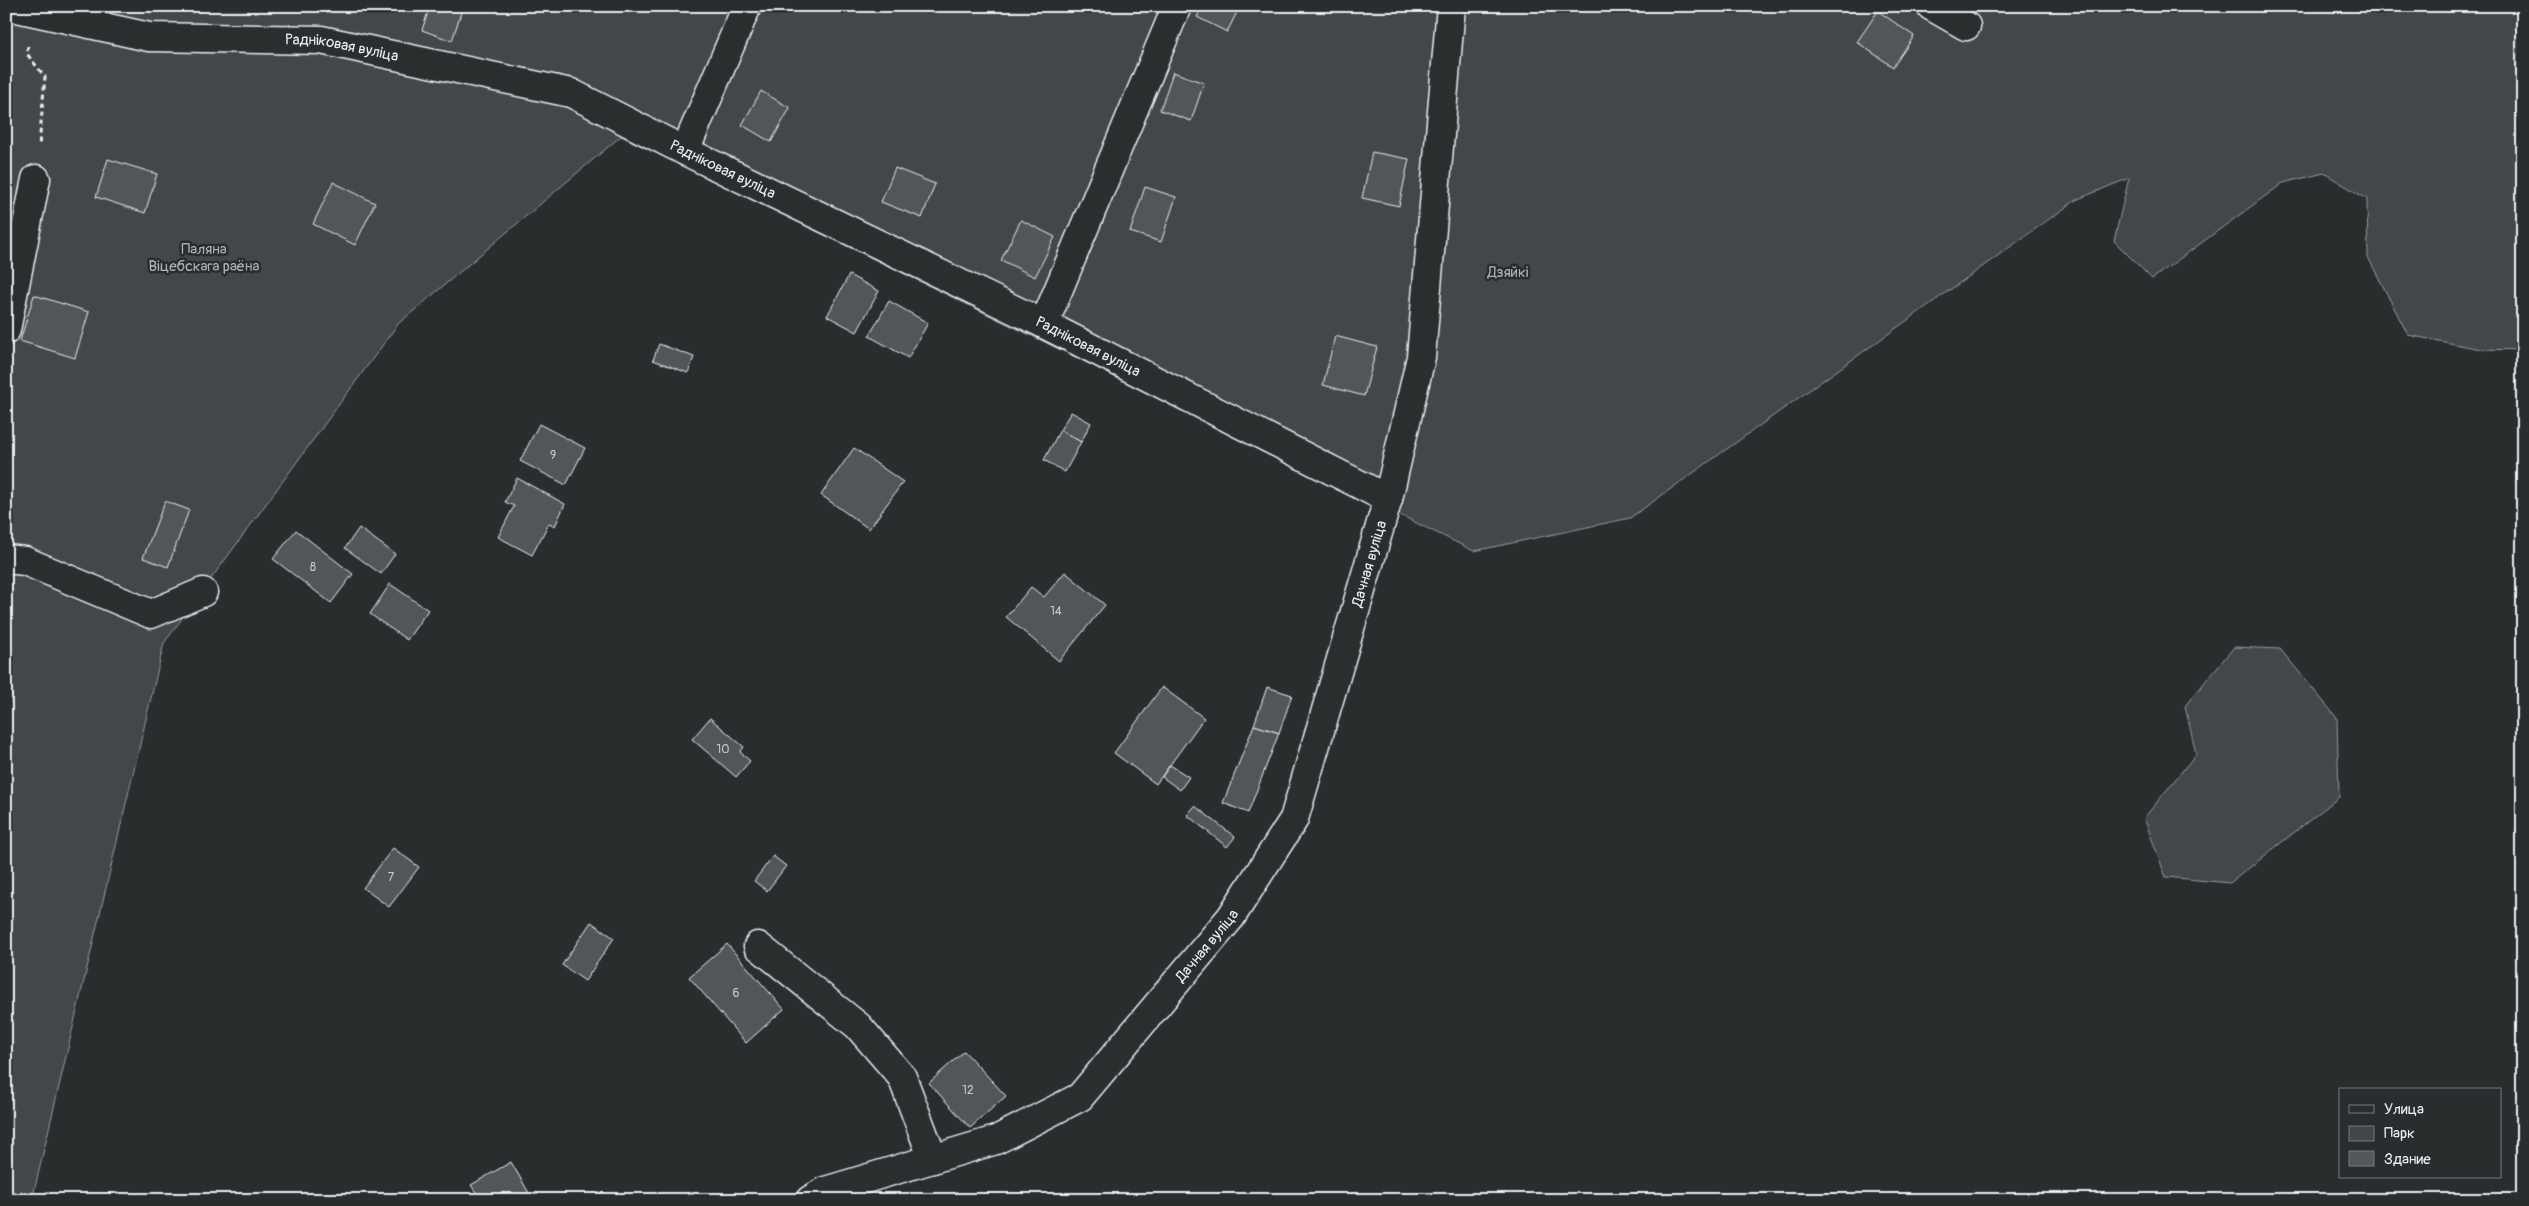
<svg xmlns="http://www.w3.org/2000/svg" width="2529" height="1206" font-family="Pangolin,sans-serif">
<rect width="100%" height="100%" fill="#2a2d2e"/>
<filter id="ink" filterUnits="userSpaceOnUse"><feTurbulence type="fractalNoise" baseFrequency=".02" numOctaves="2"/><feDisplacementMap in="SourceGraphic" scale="10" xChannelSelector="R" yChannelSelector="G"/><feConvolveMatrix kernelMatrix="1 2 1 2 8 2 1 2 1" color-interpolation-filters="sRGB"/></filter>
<g filter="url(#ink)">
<g fill="#424648" stroke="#959ca0">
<polygon points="6,6 2523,6 2523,350 2481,349 2408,335 2368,257 2367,199 2324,173 2283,183 2152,279 2114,241 2129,178 2076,200 1630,518 1474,551 621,136 398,324 164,643 32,1200 6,1200"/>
<polygon points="2234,647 2280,649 2337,718 2339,797 2230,883 2166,877 2144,818 2196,754 2185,706"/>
</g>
<g fill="#535759" stroke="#e8f1f8">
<polygon points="430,6 463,6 452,41 422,30"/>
<polygon points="1203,6 1240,6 1227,32 1197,17"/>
<polygon points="1878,11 1914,36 1893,67 1857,42"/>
<polygon points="1173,72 1204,83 1191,121 1160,110"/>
<polygon points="761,91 790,108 771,142 742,125"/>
<polygon points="1372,152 1409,159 1399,206 1362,198"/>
<polygon points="108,159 157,174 145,213 96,197"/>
<polygon points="895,168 935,184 922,218 881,202"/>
<polygon points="333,182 375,203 355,245 313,224"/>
<polygon points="1145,187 1176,197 1161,242 1130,232"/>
<polygon points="1021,220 1055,237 1035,277 1001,260"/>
<polygon points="849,275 879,291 857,332 827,316"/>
<polygon points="34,295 89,312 75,358 20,341"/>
<polygon points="889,301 928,323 908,358 869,336"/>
<polygon points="1335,336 1377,347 1364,396 1323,385"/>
<polygon points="659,344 694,357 688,373 653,360"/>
<polygon points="1071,412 1091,423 1081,442 1060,430"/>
<polygon points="539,424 585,448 566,485 520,461"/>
<polygon points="1060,430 1081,442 1065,472 1044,460"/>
<polygon points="854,448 903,482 869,529 821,495"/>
<polygon points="517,478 565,504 555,526 549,523 532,555 498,537 514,506 505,502"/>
<polygon points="165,501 189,510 168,567 143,558"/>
<polygon points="359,528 395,554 381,574 345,548"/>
<polygon points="296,530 353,574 331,603 273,559"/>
<polygon points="1065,572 1105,605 1059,661 1006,617 1031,587 1044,597"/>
<polygon points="390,584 428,610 407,640 370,614"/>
<polygon points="1162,687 1204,718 1156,784 1114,753"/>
<polygon points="1267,687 1292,695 1279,733 1254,725"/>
<polygon points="6,693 12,694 6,716"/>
<polygon points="710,718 744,747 740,752 750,761 736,777 692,739"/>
<polygon points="1254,725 1279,733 1248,813 1223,803"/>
<polygon points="1170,765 1189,777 1180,790 1162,777"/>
<polygon points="1195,806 1235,837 1227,847 1187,815"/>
<polygon points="393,848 419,867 389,907 363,888"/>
<polygon points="773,856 786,866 767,891 754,881"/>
<polygon points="591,922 614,938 585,981 562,965"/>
<polygon points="727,944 784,1009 746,1043 689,977"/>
<polygon points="964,1051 1006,1096 970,1128 929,1083"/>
<polygon points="511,1162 533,1200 481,1200 471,1185"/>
</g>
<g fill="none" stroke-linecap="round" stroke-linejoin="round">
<g stroke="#e8f1f8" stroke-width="31">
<g id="minor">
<path id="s1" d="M 8,6 L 149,37 L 321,40 L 571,93 L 685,151 L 1044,324 L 1388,499"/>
<polyline points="1931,6 1966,26"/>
<polyline points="685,151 747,6"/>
<polyline points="1044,324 1177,6"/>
<polyline points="6,330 36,179"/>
<polyline points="6,559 25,561 151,614 203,592"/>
<polyline points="758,946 858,1026 902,1077 933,1159"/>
<path id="s2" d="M 810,1200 L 825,1191 L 996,1140 L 1080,1097 L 1231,917 L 1294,819 L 1388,499 L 1421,357 L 1451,6"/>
</g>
</g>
<polyline stroke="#e8f1f8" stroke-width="3" stroke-dasharray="5 4" stroke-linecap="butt" points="28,46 27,54 45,77 39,146"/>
<use href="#minor" stroke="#2a2d2e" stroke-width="28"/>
</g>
</g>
<g text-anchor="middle" stroke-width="5" stroke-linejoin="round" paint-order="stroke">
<g font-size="12" fill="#c3cad0">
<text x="553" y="459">9</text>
<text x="313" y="571">8</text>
<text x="1056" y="615">14</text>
<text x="723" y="753">10</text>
<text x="391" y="881">7</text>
<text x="736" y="997">6</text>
<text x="968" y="1094">12</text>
</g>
<g font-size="15" fill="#e8f1f8" stroke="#2a2d2e">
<text dy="5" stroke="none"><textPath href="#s1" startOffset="338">Радніковая вуліца</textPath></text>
<text dy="5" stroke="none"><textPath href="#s1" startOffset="742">Радніковая вуліца</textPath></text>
<text dy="5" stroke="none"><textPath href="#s1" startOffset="1148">Радніковая вуліца</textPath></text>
<text dy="5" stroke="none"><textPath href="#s2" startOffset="908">Дачная вуліца</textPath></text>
<text dy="5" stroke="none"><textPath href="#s2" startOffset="488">Дачная вуліца</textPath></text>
</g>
<g font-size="15" fill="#aeb5ba" stroke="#2a2d2e">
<text x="204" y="254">Паляна<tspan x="204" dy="17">Віцебскага раёна</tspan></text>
<text x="1508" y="277">Дзяйкі</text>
</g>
</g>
<rect width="2529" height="1206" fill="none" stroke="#2a2d2e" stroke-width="25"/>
<rect x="12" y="12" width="2504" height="1181" fill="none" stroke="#e8f1f8" stroke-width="2" filter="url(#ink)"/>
<rect x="2339" y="1088" width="162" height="90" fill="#2a2d2e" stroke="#767b7f"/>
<rect x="2349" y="1105" width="25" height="8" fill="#2a2d2e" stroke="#767b7f"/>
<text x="2384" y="1114" font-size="15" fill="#e8f1f8">Улица</text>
<rect x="2349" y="1126" width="25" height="15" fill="#424648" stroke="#767b7f"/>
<text x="2384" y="1138" font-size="15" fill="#e8f1f8">Парк</text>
<rect x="2349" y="1151" width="25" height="15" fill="#535759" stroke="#767b7f"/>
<text x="2384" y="1164" font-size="15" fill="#e8f1f8">Здание</text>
</svg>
